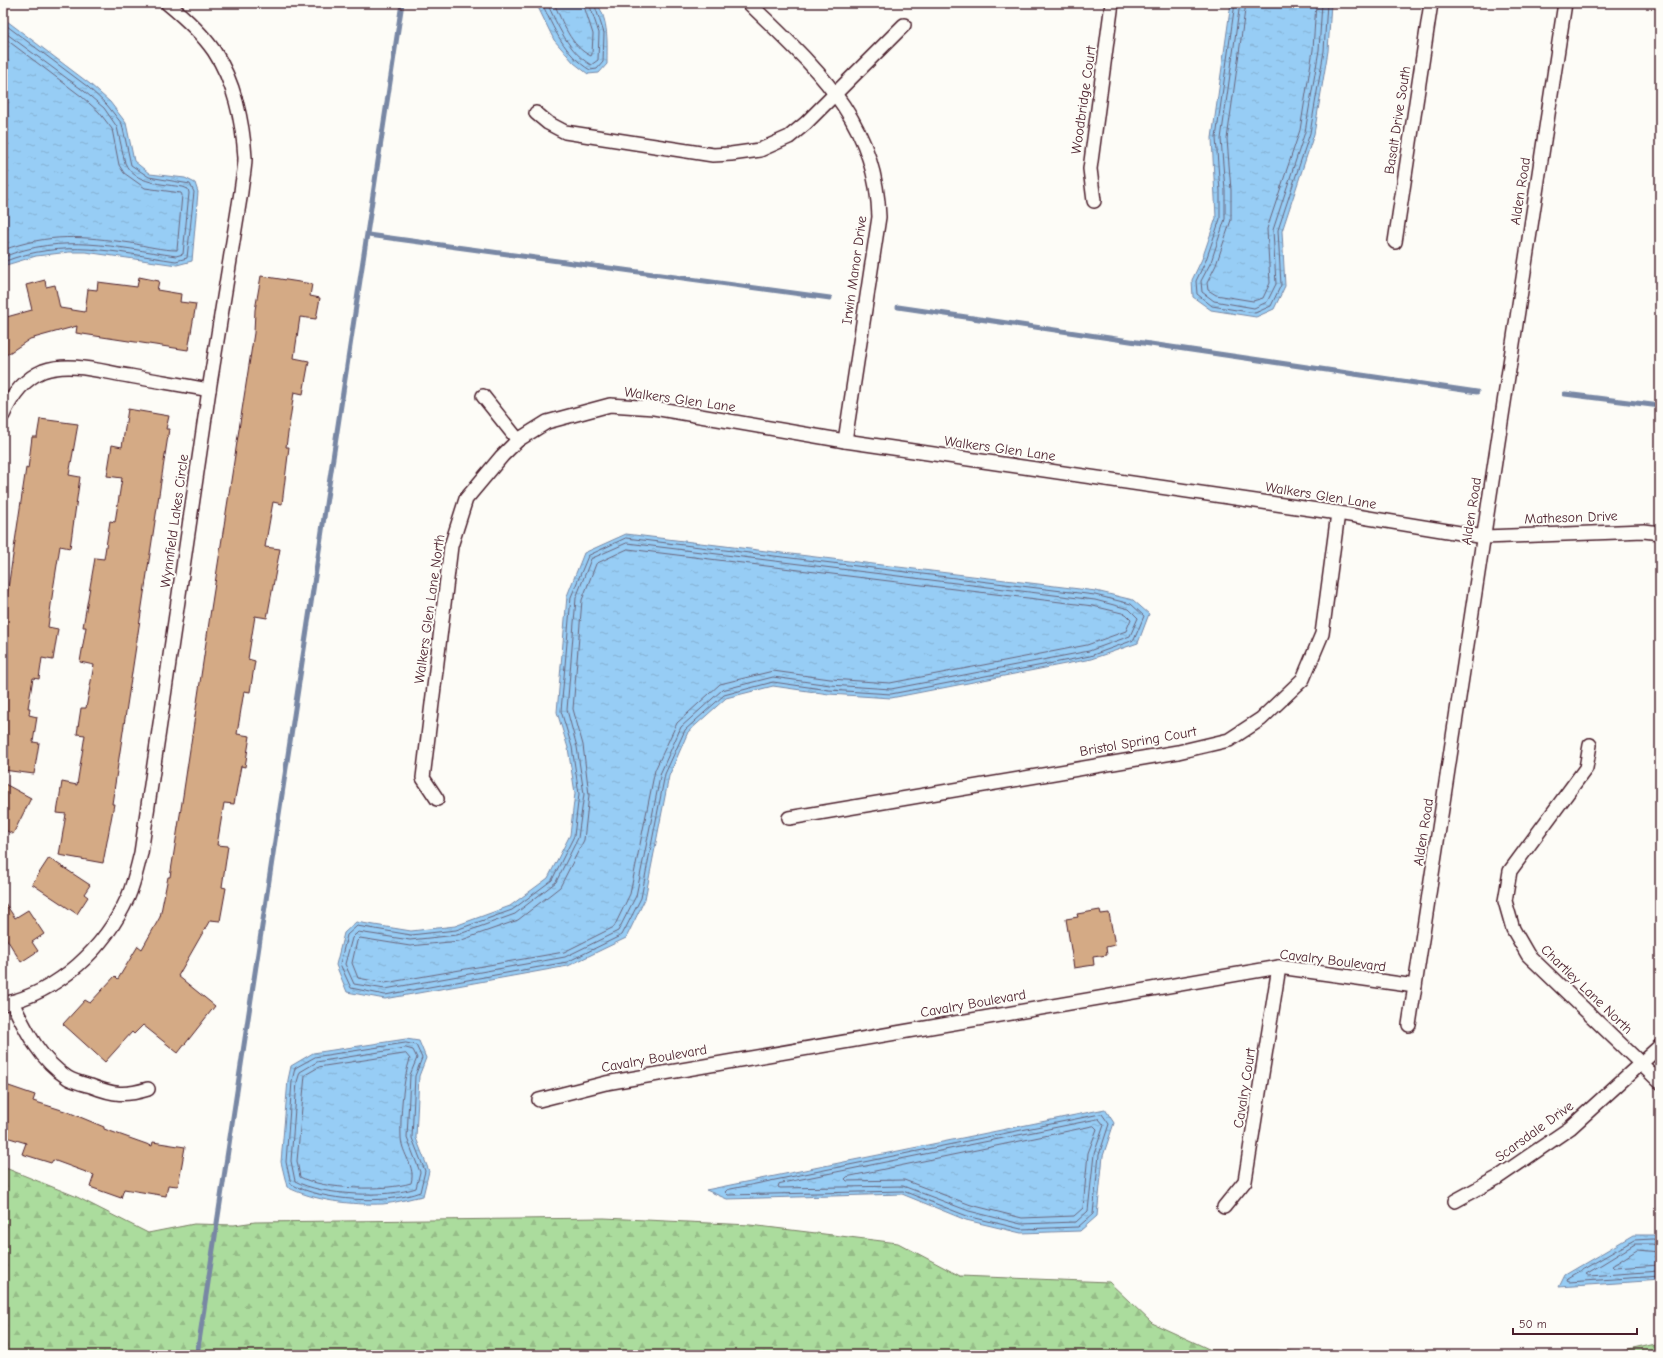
<svg xmlns="http://www.w3.org/2000/svg" width="1663" height="1358" font-family="'Comic Neue',sans-serif">
<defs>
<pattern id="forest-firs" width="22" height="20" patternUnits="userSpaceOnUse"><rect width="22" height="20" fill="#abdc9d"/><path d="M5 1l3.5 6h-7zM16 11l3.5 6h-7z" fill="#95bc87"/></pattern>
<pattern id="water-ripples" width="26" height="14" patternUnits="userSpaceOnUse"><rect width="26" height="14" fill="#97cdf5"/><path d="M2 4q2-2 4 0t4 0M15 11q2-2 4 0t4 0" fill="none" stroke="#84b0d2"/></pattern>
</defs>
<rect width="100%" height="100%" fill="#fdfcf7"/>
<filter id="ink" filterUnits="userSpaceOnUse"><feTurbulence type="fractalNoise" baseFrequency=".025" numOctaves="2"/><feDisplacementMap in="SourceGraphic" scale="8" xChannelSelector="R" yChannelSelector="G"/><feConvolveMatrix kernelMatrix="1 2 1 2 8 2 1 2 1" color-interpolation-filters="sRGB"/></filter>
<g filter="url(#ink)">
<g fill="url(#forest-firs)" stroke="#7a7e64">
<polygon points="3,1167 75,1196 148,1233 194,1224 234,1225 255,1222 604,1218 750,1225 898,1243 960,1276 1109,1282 1152,1323 1211,1350 1277,1350 1334,1355 3,1355"/>
<polygon points="1660,1343 1660,1355 1606,1355"/>
</g>
<g fill="url(#water-ripples)" stroke="#7887a4">
<path d="M 536,3 L 597,3 C 609,22 607,42 607,64 L 599,73 L 588,74 L 574,63 L 554,40 Z"/>
<polygon points="1231,3 1331,3 1328,51 1314,134 1282,231 1285,286 1274,309 1256,317 1211,310 1193,297 1192,280 1202,259 1216,218 1212,138"/>
<polygon points="7,21 90,84 110,102 126,123 134,161 150,174 185,178 195,183 198,192 192,261 177,265 85,252 69,252 36,256 3,266 3,22"/>
<polygon points="626,534 1096,591 1133,600 1149,614 1138,643 1091,659 891,698 829,694 773,686 726,698 688,732 669,776 645,899 626,938 568,966 385,999 347,992 336,965 344,933 356,922 411,931 455,926 510,906 548,878 570,835 575,793 568,748 557,712 567,596 584,553"/>
<path d="M 406,1039 L 419,1041 L 426,1058 L 419,1076 L 416,1138 L 429,1171 L 423,1196 C 410,1198 396,1203 383,1204 C 352,1205 314,1201 287,1187 L 281,1162 L 288,1080 L 291,1066 L 313,1053 Z"/>
<polygon points="1105,1109 1114,1123 1103,1156 1097,1216 1080,1231 1021,1233 966,1220 902,1194 727,1199 706,1190"/>
<polygon points="1633,1235 1654,1235 1660,1237 1660,1280 1559,1287 1565,1275"/>
</g>
<g fill="none" stroke-linecap="round" stroke-linejoin="round">
<g stroke="#69657c" stroke-width="1">
<path d="M 542,3 C 553,28 565,55 590,70 L 597,69 L 603,62 L 604,33 L 594,3"/>
<path d="M 547,3 C 558,26 568,51 591,65 L 598,60 L 599,33 L 589,3"/>
<path d="M 554,3 C 562,21 571,47 591,56 L 592,54 L 593,34 L 583,3"/>
<polyline points="1235,3 1216,138 1220,191 1220,219 1206,260 1196,281 1197,294 1212,306 1255,313 1271,306 1281,285 1278,230 1310,133 1324,51 1327,3"/>
<polyline points="1240,3 1221,139 1225,190 1225,219 1211,262 1201,281 1202,292 1214,301 1254,308 1267,302 1276,284 1273,230 1305,132 1319,50 1322,3"/>
<polyline points="1246,3 1227,139 1231,190 1231,220 1216,265 1207,283 1208,290 1216,295 1253,301 1263,298 1270,283 1267,229 1300,130 1313,50 1316,3"/>
<path d="M 3,25 L 7,26 L 88,87 L 107,105 L 122,124 L 131,165 L 149,177 L 190,184 L 194,192 L 187,258 L 176,261 C 114,252 64,238 3,262"/>
<path d="M 3,31 L 84,91 L 104,108 L 117,127 L 125,163 C 134,184 164,184 183,187 L 188,189 L 189,193 L 183,254 L 176,256 C 115,247 63,233 3,257"/>
<path d="M 3,37 L 81,96 L 99,112 L 112,129 L 119,165 L 124,173 L 145,188 L 181,193 L 182,195 L 177,250 C 162,250 146,246 131,243 C 81,236 51,233 3,250"/>
<polygon points="626,538 1095,595 1131,604 1144,616 1134,640 1090,656 891,694 829,690 773,682 724,695 685,730 665,774 641,898 622,935 567,962 385,995 351,988 340,964 347,935 357,926 411,935 456,930 512,910 552,880 574,836 579,794 572,747 561,711 571,597 588,556"/>
<polygon points="627,543 1095,600 1129,609 1138,618 1130,636 1089,651 891,689 830,685 773,677 722,690 681,727 661,772 636,896 618,931 565,957 385,989 354,984 345,964 352,938 358,932 410,940 457,935 515,914 556,882 578,838 584,794 577,747 567,710 576,598 591,559"/>
<polygon points="628,549 1093,606 1126,614 1131,619 1126,631 1087,645 890,683 830,679 773,671 720,684 677,723 655,770 630,894 614,927 564,952 385,983 358,978 352,963 357,941 360,938 410,946 459,941 518,920 560,887 584,840 589,795 583,745 573,709 582,600 596,564"/>
<path d="M 406,1043 L 416,1045 L 422,1058 L 415,1076 L 412,1138 L 425,1171 L 420,1192 C 386,1205 322,1201 291,1184 L 286,1162 L 292,1081 L 295,1068 L 315,1057 Z"/>
<path d="M 406,1048 L 413,1050 L 417,1058 L 410,1075 L 407,1138 L 420,1172 L 416,1188 C 387,1198 322,1196 295,1181 L 291,1161 L 297,1082 L 300,1072 L 317,1062 Z"/>
<path d="M 406,1054 L 410,1059 C 403,1079 400,1116 401,1138 C 402,1155 416,1166 411,1183 C 385,1191 324,1190 300,1177 L 297,1161 L 305,1075 L 319,1067 Z"/>
<polygon points="1102,1114 1109,1124 1099,1155 1093,1214 1078,1227 1021,1229 967,1216 903,1191 728,1195 725,1192 727,1190"/>
<polygon points="1099,1119 1104,1125 1094,1154 1088,1211 1076,1222 1021,1224 969,1211 903,1186 780,1188 778,1187 779,1184"/>
<polygon points="1094,1126 1097,1129 1088,1153 1083,1208 1074,1216 1022,1218 971,1205 904,1180 847,1181 845,1179 847,1177"/>
<polyline points="1660,1241 1653,1239 1634,1240 1568,1278 1567,1281 1569,1282 1660,1276"/>
<polyline points="1660,1246 1652,1244 1635,1244 1586,1274 1589,1276 1660,1271"/>
<polyline points="1660,1252 1637,1250 1612,1266 1614,1268 1660,1265"/>
</g>
<g stroke="#7887a4" stroke-width="5">
<polyline points="368,235 830,298"/>
<polyline points="898,307 1477,392"/>
<polyline points="1565,394 1660,406"/>
<polyline points="197,1355 402,3"/>
</g>
</g>
<g fill="#d4aa85" stroke="#4a1f2b">
<polygon points="261,276 312,284 310,296 320,298 316,319 300,317 294,358 309,361 303,394 294,392 286,447 289,447 282,504 273,502 265,547 280,549 267,618 255,616 248,659 255,661 250,692 244,691 237,734 250,736 245,767 241,766 234,804 224,803 217,845 228,846 222,887 226,888 220,921 210,920 178,976 215,1006 178,1053 143,1025 134,1034 132,1032 105,1062 63,1024 85,1000 90,1003 115,976 118,979 138,946 142,949 160,917 168,877 170,877 183,796 211,609 254,333 255,310"/>
<polygon points="139,277 159,281 157,290 181,294 180,302 196,304 188,350 76,333 77,326 30,339 3,357 3,318 32,310 26,285 45,280 46,287 55,285 60,308 85,312 88,289 97,290 98,282 137,287"/>
<polygon points="128,409 169,416 166,429 169,429 112,804 114,804 103,863 59,855 66,814 57,813 62,782 77,785 85,735 77,734 81,708 86,708 94,665 80,662 86,627 83,627 95,558 104,559 110,521 115,522 122,478 107,476 112,445 122,447"/>
<polygon points="40,419 78,424 69,475 80,477 70,548 60,546 53,590 48,627 58,629 53,660 42,658 39,679 33,678 28,708 30,708 29,715 37,717 33,742 39,743 34,774 3,770 3,622 26,468 28,469 32,437 37,437"/>
<polygon points="3,783 31,798 13,834 3,829"/>
<polygon points="49,858 90,885 84,894 88,897 77,914 32,884"/>
<polygon points="3,900 15,918 28,910 44,934 32,942 38,951 21,962 3,933"/>
<polygon points="1100,910 1101,914 1109,913 1115,945 1106,947 1107,955 1093,957 1094,965 1074,968 1066,919 1078,917 1077,914"/>
<polygon points="3,1084 35,1095 33,1101 68,1112 104,1127 104,1129 152,1146 153,1142 185,1147 178,1186 168,1185 166,1196 124,1189 121,1198 90,1187 94,1175 53,1160 51,1163 22,1154 26,1143 3,1136"/>
</g>
<g fill="none" stroke-linecap="round" stroke-linejoin="round">
<g stroke="#4a1f2b" stroke-width="16">
<g id="street">
<path d="M 749,3 C 814,67 876,118 879,217 L 845,441"/>
<polyline points="536,113 548,123 565,132 713,155 731,154 760,150 789,137 806,123 904,25"/>
<polyline points="1094,201 1090,169 1112,3"/>
<polyline points="1395,242 1431,3"/>
<polyline points="483,396 518,440"/>
<path d="M 3,415 C 11,397 24,379 43,371 C 70,361 103,372 130,376 C 157,381 183,385 209,390"/>
<polyline points="1590,745 1586,768 1510,871 1505,901 1513,929 1528,955 1660,1082"/>
<polyline points="437,799 423,778 451,546 466,499 502,456 518,440 547,422 610,405 654,408 845,441 1338,513 1484,537 1644,531 1660,533"/>
<polyline points="789,818 1178,752 1229,740 1261,719 1303,679 1322,634 1338,513"/>
<path d="M 12,1002 C 26,1031 40,1060 68,1078 C 75,1082 84,1084 91,1086 C 114,1095 125,1096 148,1089"/>
<path d="M 3,1004 C 59,992 105,948 128,897 C 134,883 137,868 141,853 L 209,390 L 241,192 C 242,181 245,169 245,158 C 243,122 234,81 214,51 C 201,32 184,17 167,3"/>
<polyline points="1409,1025 1565,3"/>
<polyline points="539,1100 606,1083 1279,967 1415,986"/>
<polyline points="1455,1201 1497,1178 1570,1128 1660,1046"/>
<polyline points="1224,1207 1245,1181 1279,967"/>
</g>
</g>
<use href="#street" stroke="#fdfcf7" stroke-width="13"/>
</g>
</g>
<g text-anchor="middle" stroke-width="4" stroke-linejoin="round" paint-order="stroke">
<g font-size="14" fill="#4a1f2b" stroke="#fdfcf7">
<text transform="translate(1083 100) rotate(-82)" y="5">Woodbridge Court</text>
<text transform="translate(1397 120) rotate(-81)" y="5">Basalt Drive South</text>
<text transform="translate(1520 191) rotate(-81)" y="5">Alden Road</text>
<text transform="translate(854 270) rotate(-82)" y="5">Irwin Manor Drive</text>
<text transform="translate(680 399) rotate(8)" y="5">Walkers Glen Lane</text>
<text transform="translate(1000 448) rotate(8)" y="5">Walkers Glen Lane</text>
<text transform="translate(1321 495) rotate(9)" y="5">Walkers Glen Lane</text>
<text transform="translate(1471 511) rotate(-81)" y="5">Alden Road</text>
<text transform="translate(1571 517) rotate(-2)" y="5">Matheson Drive</text>
<text transform="translate(174 521) rotate(-82)" y="5">Wynnfield Lakes Circle</text>
<text transform="translate(429 609) rotate(-82)" y="5">Walkers Glen Lane North</text>
<text transform="translate(1138 741) rotate(-10)" y="5">Bristol Spring Court</text>
<text transform="translate(1423 832) rotate(-81)" y="5">Alden Road</text>
<text transform="translate(1333 960) rotate(7)" y="5">Cavalry Boulevard</text>
<text transform="translate(1587 989) rotate(44)" y="5">Chartley Lane North</text>
<text transform="translate(973 1003) rotate(-10)" y="5">Cavalry Boulevard</text>
<text transform="translate(654 1058) rotate(-10)" y="5">Cavalry Boulevard</text>
<text transform="translate(1244 1088) rotate(-81)" y="5">Cavalry Court</text>
<text transform="translate(1534 1131) rotate(-36)" y="5">Scarsdale Drive</text>
</g>
</g>
<rect width="1663" height="1358" fill="none" stroke="#fdfcf7" stroke-width="16"/>
<rect x="8" y="8" width="1647" height="1342" fill="none" stroke="#4a1f2b" stroke-width="1.5" filter="url(#ink)"/>
<path d="M1513 1328v6h124v-6" fill="none" stroke="#4a1f2b" stroke-width="2"/>
<text x="1519" y="1328" font-size="12" fill="#4a1f2b" stroke="#fdfcf7" stroke-width="3" paint-order="stroke">50 m</text>
</svg>
